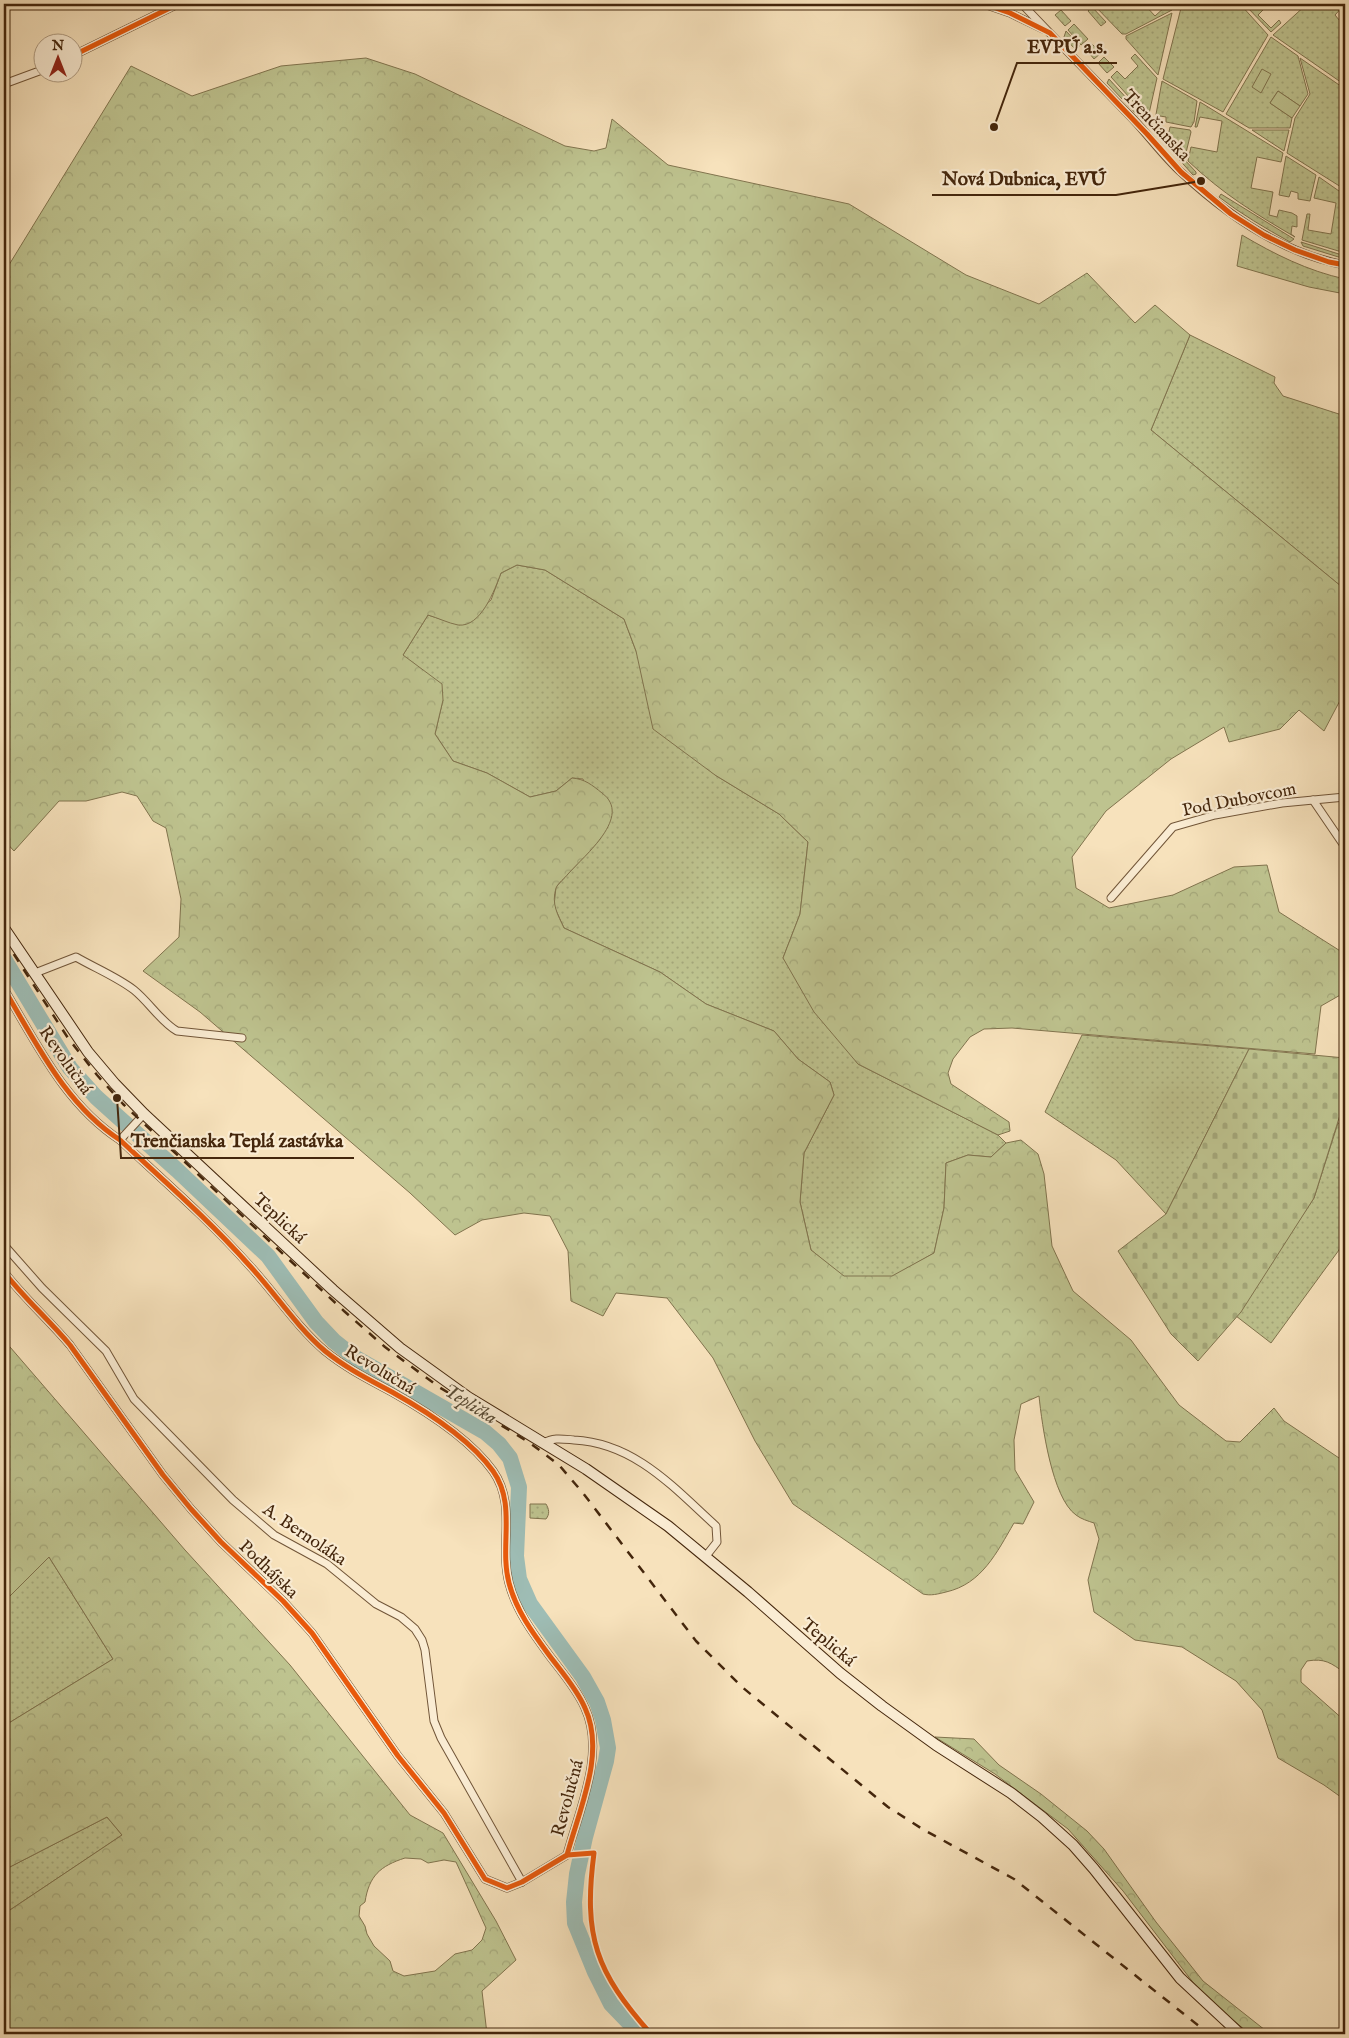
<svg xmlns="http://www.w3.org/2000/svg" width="1349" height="2038" font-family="'IM FELL English',serif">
<defs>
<pattern id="green-dots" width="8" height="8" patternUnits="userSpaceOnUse" patternTransform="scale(1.25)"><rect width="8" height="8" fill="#bec38f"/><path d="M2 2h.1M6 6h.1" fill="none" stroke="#a4a77a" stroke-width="1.8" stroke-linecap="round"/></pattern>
<pattern id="forest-crowns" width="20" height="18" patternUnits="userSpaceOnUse" patternTransform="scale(1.25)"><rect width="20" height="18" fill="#bec38f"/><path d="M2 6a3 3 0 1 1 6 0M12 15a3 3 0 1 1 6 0" fill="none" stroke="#a4a77a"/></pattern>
<pattern id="cemetery-stones" width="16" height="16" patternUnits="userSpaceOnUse" patternTransform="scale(1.25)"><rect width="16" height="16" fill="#bec38f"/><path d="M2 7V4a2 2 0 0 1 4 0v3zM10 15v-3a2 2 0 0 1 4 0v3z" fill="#a4a77a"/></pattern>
</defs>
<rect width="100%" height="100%" fill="#f7e2bc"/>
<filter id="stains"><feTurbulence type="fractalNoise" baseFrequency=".004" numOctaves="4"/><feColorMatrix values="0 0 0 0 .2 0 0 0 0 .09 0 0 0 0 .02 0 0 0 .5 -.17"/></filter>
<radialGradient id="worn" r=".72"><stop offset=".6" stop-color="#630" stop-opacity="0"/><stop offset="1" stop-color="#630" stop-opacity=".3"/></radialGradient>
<g fill="url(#green-dots)" stroke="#81744e">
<polygon points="1093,4 1144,4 1155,16 1166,6 1170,6 1172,10 1126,34 1122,34"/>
<polygon points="1182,4 1240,4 1268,35 1223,112 1163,79"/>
<polygon points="1244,4 1269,4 1258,15 1271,28 1279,20 1281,23 1271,32"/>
<polygon points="1307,4 1324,4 1324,5 1331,10 1335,4 1345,4 1335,15 1345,27 1345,85 1273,35"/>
<polygon points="1092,7 1106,22 1101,26 1088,11"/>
<polygon points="1061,10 1071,21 1065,26 1055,15"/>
<polygon points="1172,13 1158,75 1126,39 1126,36"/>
<polygon points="1074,24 1088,39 1081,45 1068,30"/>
<polygon points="1066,31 1080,46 1074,48 1064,37"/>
<polygon points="1271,37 1298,56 1308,94 1300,106 1278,91 1270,103 1292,118 1290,128 1249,128 1226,114"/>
<polygon points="1091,43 1101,53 1094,59 1085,48"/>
<polygon points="1135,54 1157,78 1148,118 1111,77 1117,71 1125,79 1138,66 1131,58"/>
<polygon points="1104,57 1114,67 1107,73 1098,63"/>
<polygon points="1300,58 1345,89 1345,188 1341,187 1287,153 1295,118 1310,94"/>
<polygon points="1109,79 1141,114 1139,117 1107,83"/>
<polygon points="1162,81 1197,101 1194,122 1191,127 1166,122 1166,117 1160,116 1159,121 1155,120"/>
<path d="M 1200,102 L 1283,153 L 1281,162 L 1257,157 L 1251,188 L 1273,192 L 1269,215 L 1277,217 L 1279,210 L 1292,213 L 1297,216 L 1297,227 L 1292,226 L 1291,234 L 1295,237 C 1254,213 1223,194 1188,161 L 1191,147 L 1217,152 L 1222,121 L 1200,117 L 1197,127 L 1195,127 Z"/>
<polygon points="1170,127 1190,130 1191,132 1185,157 1159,129 1169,132"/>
<polygon points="1157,130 1196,172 1196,174 1193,175 1157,135"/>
<polygon points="1252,130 1289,130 1284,151"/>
<polygon points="1286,156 1316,175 1310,201 1298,199 1298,193 1291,191 1289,197 1279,195"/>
<polygon points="1319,177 1339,191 1345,192 1345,253 1302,240 1307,214 1310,214 1308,230 1331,234 1336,203 1314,198"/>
<path d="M 1221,194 L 1294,239 L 1290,242 C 1265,228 1241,214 1219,197 Z"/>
<path d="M 1242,235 C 1274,254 1308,271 1345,279 L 1345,294 L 1309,287 L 1237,266 Z"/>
<polygon points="1301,242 1345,256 1345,259 1303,246"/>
<polygon points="1190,335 1275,377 1274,383 1283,396 1345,416 1345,570 1342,587 1151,430"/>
<polygon points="517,565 545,570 624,619 636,651 715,775 779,814 808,842 800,914 783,958 858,1064 998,1135 1006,1143 991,1157 968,1155 946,1163 944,1208 934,1253 892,1277 844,1277 811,1250 800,1202 804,1153 834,1095 830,1082 798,1059 774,1031 706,1004 660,972 564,928 554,906 556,887 601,838 583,779 572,778 556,791 530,797 487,773 453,761 435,734 443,700 403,655 428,615 460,625 491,600 501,573"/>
<polygon points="1082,1035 1249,1049 1166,1214 1116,1160 1045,1112"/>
<polygon points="1338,1123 1345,1124 1345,1231 1339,1250 1271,1343 1236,1316 1314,1198"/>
<path d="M 530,1504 L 546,1504 C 549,1509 550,1514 546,1519 L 530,1518 Z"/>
<polygon points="49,1557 113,1659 4,1726 4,1602"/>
<polygon points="107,1817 122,1835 4,1914 4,1870"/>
</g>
<g fill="url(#forest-crowns)" stroke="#81744e" fill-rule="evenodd">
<path d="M 366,58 L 415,74 L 565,146 L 594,151 L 606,148 L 612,119 L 668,165 L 849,204 L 966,275 L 1039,304 L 1087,273 L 1135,323 L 1155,305 L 1190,335 L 1151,430 L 1342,587 L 1345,600 L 1345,691 L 1324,731 L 1299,710 L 1280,729 L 1229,742 L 1224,727 L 1171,759 L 1106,811 L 1072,857 L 1076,888 L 1109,908 L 1173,895 L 1234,867 L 1267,865 L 1279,912 L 1345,954 L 1345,994 L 1342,994 L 1321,1006 L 1315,1054 L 1012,1028 L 984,1029 L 970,1037 L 953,1059 L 948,1073 L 951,1084 L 1009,1122 L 1010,1131 L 998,1135 L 858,1064 L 814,1012 L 783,958 L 800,914 L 808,842 L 779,814 L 715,775 L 653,729 L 636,651 L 624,619 L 545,570 L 517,565 L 501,573 C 495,589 481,628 458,625 C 448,623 438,618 428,615 L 403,655 L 442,684 L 443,700 L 435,734 L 453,761 L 487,773 L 530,797 L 556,791 L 572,778 C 585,779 592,785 602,793 C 633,816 585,855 568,874 C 565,878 558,883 556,888 C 551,904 558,915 564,928 L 660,972 L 706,1004 L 774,1031 L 798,1059 L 830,1082 L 834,1095 L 804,1153 L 800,1202 L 811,1250 L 844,1276 L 892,1276 L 934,1253 L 944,1208 L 946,1163 L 968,1155 L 991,1157 L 1006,1143 L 1021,1140 L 1038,1154 L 1044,1174 L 1052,1246 L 1073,1291 L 1131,1340 L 1179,1405 L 1226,1441 L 1240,1442 L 1274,1408 L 1284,1421 L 1345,1462 L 1345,1673 C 1331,1663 1325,1658 1307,1661 L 1301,1670 L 1301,1682 L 1345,1721 L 1345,1800 L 1324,1785 L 1278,1758 L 1262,1710 L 1236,1681 L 1182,1647 L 1135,1640 L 1094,1612 L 1088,1580 L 1099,1539 L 1094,1523 C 1088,1521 1081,1519 1076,1515 C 1052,1498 1042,1425 1039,1396 L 1021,1404 L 1014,1440 L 1015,1470 L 1034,1502 L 1023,1524 L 1014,1523 C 997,1552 982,1584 946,1592 C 938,1594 931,1596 923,1594 L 793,1504 L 755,1441 L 713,1358 L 667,1298 L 616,1293 L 603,1316 L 571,1301 L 568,1251 L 550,1216 L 524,1213 L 482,1220 L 455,1235 L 410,1193 L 200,1012 L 143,971 L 179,937 L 181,899 L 166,828 L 153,821 L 137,796 L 122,792 L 86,801 L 59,801 L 14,851 L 4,840 L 4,273 L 131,66 L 192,96 L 281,66 Z"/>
<path d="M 4,1340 L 185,1550 L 290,1665 L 410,1815 L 443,1833 L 496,1921 L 516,1960 L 482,1991 L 487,2034 L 4,2034 L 4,1914 L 122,1835 L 107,1817 L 4,1870 L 4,1726 L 113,1659 L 49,1557 L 4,1602 ZM 405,1858 L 421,1859 L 428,1863 L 444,1860 L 456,1862 L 486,1928 L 482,1940 L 472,1950 L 455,1954 L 435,1971 L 404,1976 L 393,1971 L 390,1961 L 374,1946 L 367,1934 L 365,1926 L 359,1916 L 360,1906 L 365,1902 C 369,1876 380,1866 405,1858 Z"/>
<polygon points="935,1737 974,1739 999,1765 1041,1794 1087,1831 1104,1849 1156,1922 1203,1981 1270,2034 1250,2034 1223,2012 1195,1985 1123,1891 1068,1829 995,1774"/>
</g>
<polygon fill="url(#cemetery-stones)" stroke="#81744e" points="1249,1049 1345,1058 1345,1099 1314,1198 1241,1312 1198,1361 1171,1334 1118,1251 1166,1214"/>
<g fill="#bec38f" stroke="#81744e">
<polygon points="1262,69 1271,74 1261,93 1252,87"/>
<polygon points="1278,91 1300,106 1292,118 1270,103"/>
</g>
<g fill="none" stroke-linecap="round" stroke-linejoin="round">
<polyline stroke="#9ebdb5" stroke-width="16" points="4,959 70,1068 96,1097 177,1170 268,1256 316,1322 334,1341 354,1357 485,1432 499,1444 510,1458 519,1487 516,1556 519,1579 530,1604 583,1677 597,1702 603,1720 608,1748 606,1761 585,1837 577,1874 574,1902 575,1923 595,1972 611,2004 640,2034"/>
<g stroke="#715538" stroke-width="9">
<g id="minor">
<polyline points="984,4 1010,13 1043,29"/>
<path d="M 1022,4 C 1059,43 1096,81 1133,119 C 1150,137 1164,157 1182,173 C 1228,216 1282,253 1345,265"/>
<polyline points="72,56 178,4"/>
<polyline points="4,84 42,70"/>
<polyline points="1313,800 1345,847"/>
<polyline points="1111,898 1173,827 1215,815 1282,803 1345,797"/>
<path d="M 35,973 L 76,957 C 95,968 117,977 134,990 C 149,1002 162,1023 177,1031 L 242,1038"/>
<path d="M 4,989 C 37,1044 65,1104 120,1140 C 164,1181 209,1220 249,1265 C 275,1293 296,1326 325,1351 C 346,1368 368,1379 392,1392 C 426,1411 470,1439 493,1471 C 517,1505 499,1545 509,1583 C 516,1610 532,1632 549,1655 C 561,1671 577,1689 585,1708 C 606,1753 579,1810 567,1855 L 522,1882 L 507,1888 L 485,1879 L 444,1813 L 398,1756 L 312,1633 L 283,1601 L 221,1542 L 191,1509 L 163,1475 L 70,1345 C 49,1320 24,1298 4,1272"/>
<polyline points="120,1140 144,1114"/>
<polyline points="4,1245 42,1288 106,1351 134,1399 233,1500 274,1535 327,1564 376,1604 401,1617 415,1629 422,1640 425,1650 434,1721 441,1738 522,1882"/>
<path d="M 544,1443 C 553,1437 563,1439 574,1440 C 635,1443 674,1488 716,1526 L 717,1542 L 706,1556"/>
</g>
</g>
<g stroke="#44260c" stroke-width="12">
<polyline id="secondary" points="4,928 88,1052 115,1084 144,1114 333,1290 400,1348 468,1397 586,1469 668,1526 748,1592 840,1673 882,1706 936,1745 1011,1793 1042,1817 1073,1845 1094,1869 1180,1978 1240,2034"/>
</g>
<use href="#minor" stroke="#faecd3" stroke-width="7"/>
<use href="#secondary" stroke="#faecd3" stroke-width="10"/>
<polyline stroke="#44260c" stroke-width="2.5" stroke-dasharray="9 9" stroke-linecap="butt" points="4,939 68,1038 97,1075 123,1104 344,1311 385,1347 439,1387 530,1443 559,1465 583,1493 696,1641 742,1687 888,1807 924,1830 1014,1879 1209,2034"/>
<g stroke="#faecd3" stroke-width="8">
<g id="cycleway">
<polyline points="984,4 1010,13 1050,33 1147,134 1181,172 1231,214 1264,235 1295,250 1329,262 1345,265"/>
<polyline points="72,56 178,4"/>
<path d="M 4,989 C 37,1044 65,1104 120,1140 C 164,1181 209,1220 249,1265 C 275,1293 296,1326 325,1351 C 346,1368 368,1379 392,1392 C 426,1411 470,1439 493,1471 C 517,1505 499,1545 509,1583 C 516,1610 532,1632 549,1655 C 561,1671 577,1689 585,1708 C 606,1753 579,1810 567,1855 L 522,1882 L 507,1888 L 485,1879 L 444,1813 L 398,1756 L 312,1633 L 283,1601 L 221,1542 L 191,1509 L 163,1475 L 70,1345 C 49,1320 24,1298 4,1272"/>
<path d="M 567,1855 L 594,1853 C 583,1937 596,1972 651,2034"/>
</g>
</g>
<use href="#cycleway" stroke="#e8590c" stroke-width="5"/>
</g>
<g text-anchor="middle" stroke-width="4.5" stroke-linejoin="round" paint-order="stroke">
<g font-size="18" fill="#44260c" stroke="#faecd3">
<text transform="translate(1157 125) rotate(47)" y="6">Trenčianska</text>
<text transform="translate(1239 799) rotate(-11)" y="6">Pod Dubovcom</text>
<text transform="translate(66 1060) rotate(55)" y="6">Revolučná</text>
<text transform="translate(280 1218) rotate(43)" y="6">Teplická</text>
<text transform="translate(380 1369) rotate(31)" y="6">Revolučná</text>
<text transform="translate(305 1534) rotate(34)" y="6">A. Bernoláka</text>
<text transform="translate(269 1569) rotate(44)" y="6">Podhájska</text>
<text transform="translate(829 1642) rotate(40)" y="6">Teplická</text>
<text transform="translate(567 1798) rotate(-75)" y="6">Revolučná</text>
</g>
<g font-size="19" font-style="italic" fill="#5a4c36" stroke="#faecd3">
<text transform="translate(471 1403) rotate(32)" y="7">Teplička</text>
</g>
</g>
<path fill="none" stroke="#44260c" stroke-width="2" d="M994 127L1017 63H1117M1201 181L1116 195H932M117 1098L121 1158H354"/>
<g fill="#44260c" stroke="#faecd3" stroke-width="2">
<circle cx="994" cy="127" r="5"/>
<circle cx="1201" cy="181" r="5"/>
<circle cx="117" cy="1098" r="5"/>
</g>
<g font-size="19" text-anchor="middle" font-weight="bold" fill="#44260c" stroke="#faecd3" stroke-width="4.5" stroke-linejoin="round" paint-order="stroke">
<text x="1067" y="53">EVPÚ a.s.</text>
<text x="1024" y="185">Nová Dubnica, EVÚ</text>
<text x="237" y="1147">Trenčianska Teplá zastávka</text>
</g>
<rect width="1349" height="2038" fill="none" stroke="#f7e2bc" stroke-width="20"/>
<rect x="5" y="5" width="1339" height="2028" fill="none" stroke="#44260c" stroke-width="2.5"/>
<rect x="10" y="10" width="1329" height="2018" fill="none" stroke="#44260c"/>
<g transform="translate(58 58)"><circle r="24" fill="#faecd3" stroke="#b19d83"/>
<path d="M0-4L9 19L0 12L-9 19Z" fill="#8f2418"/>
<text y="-8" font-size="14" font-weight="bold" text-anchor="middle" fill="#44260c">N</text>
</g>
<rect width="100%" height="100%" filter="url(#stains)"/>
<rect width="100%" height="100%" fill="url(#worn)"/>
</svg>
